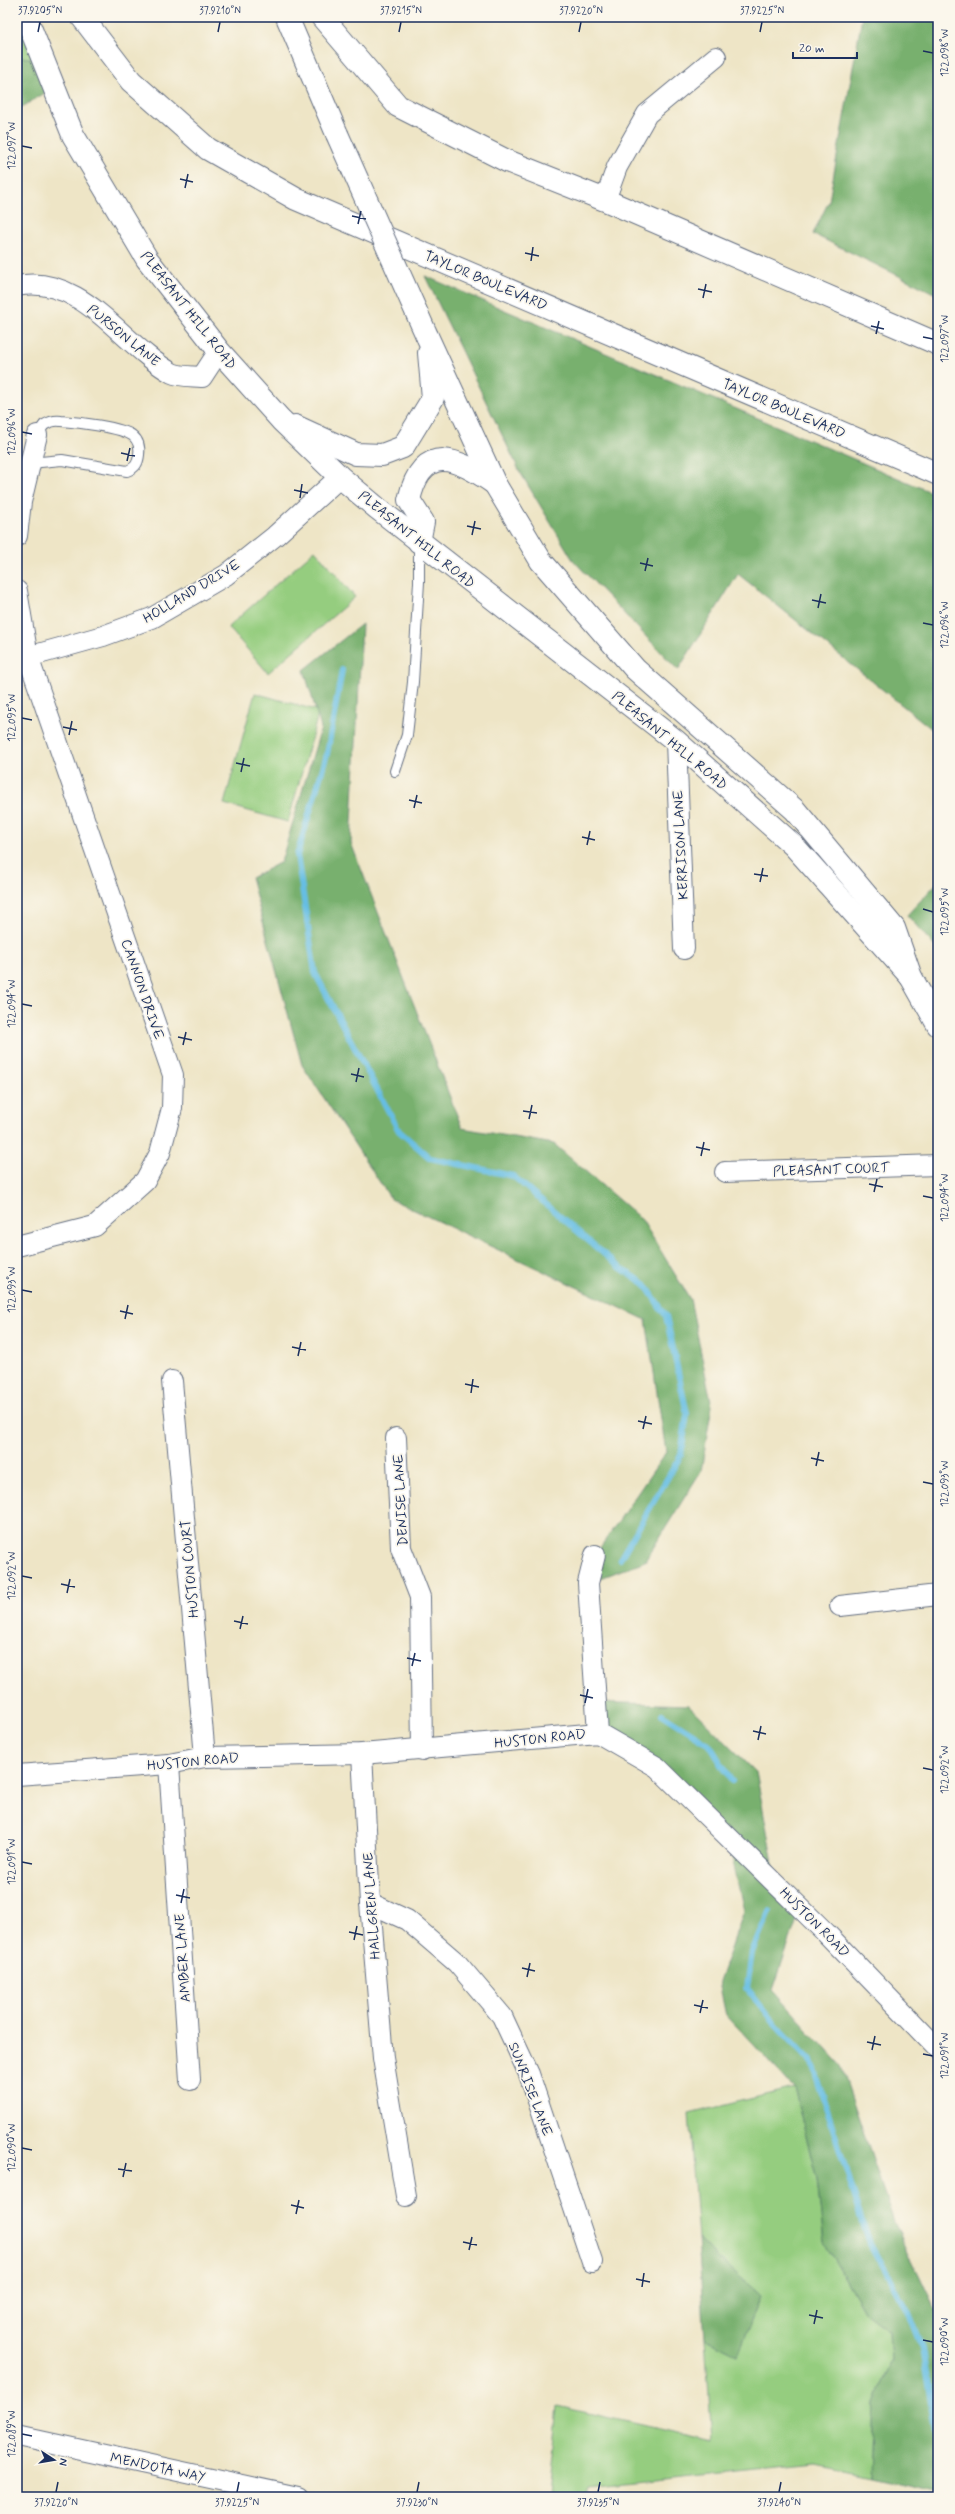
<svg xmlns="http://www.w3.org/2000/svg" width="955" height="2514" font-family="Mynerve,sans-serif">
<rect width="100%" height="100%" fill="#fbf7ec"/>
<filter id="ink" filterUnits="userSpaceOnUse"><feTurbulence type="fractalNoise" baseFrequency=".025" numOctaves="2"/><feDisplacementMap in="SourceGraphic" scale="8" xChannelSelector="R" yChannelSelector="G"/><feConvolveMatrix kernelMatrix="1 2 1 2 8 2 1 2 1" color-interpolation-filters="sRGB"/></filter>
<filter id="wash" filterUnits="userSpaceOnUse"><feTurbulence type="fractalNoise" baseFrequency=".012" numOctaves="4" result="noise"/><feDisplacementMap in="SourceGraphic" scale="16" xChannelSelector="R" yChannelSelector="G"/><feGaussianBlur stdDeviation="0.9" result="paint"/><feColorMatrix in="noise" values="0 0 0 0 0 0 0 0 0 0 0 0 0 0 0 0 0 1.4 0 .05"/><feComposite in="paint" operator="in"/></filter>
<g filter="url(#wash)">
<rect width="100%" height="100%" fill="#eee5c6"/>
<g fill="#95cd7f" stroke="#587e6e">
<polygon points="29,28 42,59 17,57 17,31"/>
<polygon points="315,550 355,597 268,673 228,627"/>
<polygon points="255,693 319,711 288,822 224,804"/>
<polygon points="794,2088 817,2180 824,2242 865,2313 889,2331 891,2360 874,2403 871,2476 815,2464 588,2488 585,2497 548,2497 557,2406 712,2441 705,2339 738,2355 761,2296 698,2239 689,2114"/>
</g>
<g fill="#78b06e" stroke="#4a7066">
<polygon points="862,17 938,17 938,295 813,234 829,201"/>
<polygon points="17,57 42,59 53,88 17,110"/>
<polygon points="425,276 938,495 938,734 738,574 678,670 573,560 520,472"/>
<polygon points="362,624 351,843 462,1128 554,1144 642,1220 690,1299 712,1406 701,1471 645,1561 588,1583 595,1555 666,1452 646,1320 391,1199 302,1065 251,878 281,862 321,728 304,670"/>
<polygon points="938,882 938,950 907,915"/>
<polygon points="594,1702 688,1705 756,1772 777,1884 801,1908 773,1990 841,2066 894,2222 938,2315 938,2491 871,2476 874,2403 891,2360 889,2331 865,2313 824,2242 817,2180 794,2088 726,2015 719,1982 744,1911 727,1835 657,1767 598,1733"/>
<polygon points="698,2239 761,2296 738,2355 705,2339"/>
</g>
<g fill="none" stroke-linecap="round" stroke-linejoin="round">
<g stroke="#66bee3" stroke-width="6">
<polyline points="342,670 327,754 297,855 315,973 399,1131 430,1158 513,1176 618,1266 645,1284 666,1316 687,1414 681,1455 620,1559"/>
<polyline points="662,1714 709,1744 732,1781"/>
<polyline points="769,1911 752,1952 747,1988 770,2018 812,2063 870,2244 907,2311 922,2348 938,2448"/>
</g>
</g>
</g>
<g filter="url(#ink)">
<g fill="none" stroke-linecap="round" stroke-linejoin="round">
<g stroke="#656f82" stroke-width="12">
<g id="service">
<path d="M 30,463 L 62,460 L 127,471 C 135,468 138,464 139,455 C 140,448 139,441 133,436 C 122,427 76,422 61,421 C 55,420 49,422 44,425 L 37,435"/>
<polyline points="395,771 407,735 413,682 419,582 419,542"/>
</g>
</g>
<g stroke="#656f82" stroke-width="22">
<g id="minor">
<polyline points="605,200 617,167 647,114 716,57"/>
<path d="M 17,286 C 82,273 122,345 172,373 C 180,377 194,376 202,377 L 219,351"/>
<polyline points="17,536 21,502 37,435"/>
<polyline points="17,591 28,657 173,1075 172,1108 160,1153 145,1181 95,1226 17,1246"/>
<polyline points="17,660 103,636 152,618 226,575 275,536 340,477"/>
<polyline points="676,741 684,949"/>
<polyline points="725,1172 938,1165"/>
<polyline points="172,1381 205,1757"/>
<polyline points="396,1438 401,1548 420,1597 422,1750"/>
<polyline points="595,1555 588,1583 598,1733"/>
<polyline points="840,1606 938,1595"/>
<polyline points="362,1754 370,1903 383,2058 406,2196"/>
<polyline points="169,1764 190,2080"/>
<polyline points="17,1775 169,1764 205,1757 362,1754 598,1733 657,1767 826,1933 938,2049"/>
<polyline points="370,1903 407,1920 457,1963 502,2016 529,2074 592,2262"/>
<polyline points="17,2436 298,2497"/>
</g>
</g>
<g stroke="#656f82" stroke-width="24">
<g id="secondary">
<polyline points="26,17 73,135 147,259 219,351 281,420 340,477 377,508 676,741 793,845 911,977"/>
<polyline points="287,17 337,134"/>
<polyline points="427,336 495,484 541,561 635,669 795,810 894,928 911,977 938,1025"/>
<polyline points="295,426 356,454 382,455 403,447 433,398 429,353"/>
<path d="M 419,542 L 423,522 L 409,500 C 423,441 457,458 495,484"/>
</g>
</g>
<g stroke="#656f82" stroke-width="24">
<g id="primary">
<polyline points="82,17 131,81 208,149 296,199 938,474"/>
<polyline points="322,17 398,106 507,161 605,200 938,344"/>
</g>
</g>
<use href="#service" stroke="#fff" stroke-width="10"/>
<use href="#minor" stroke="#fff" stroke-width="20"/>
<use href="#secondary" stroke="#fff" stroke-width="22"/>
<use href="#primary" stroke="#fff" stroke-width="22"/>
<g stroke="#656f82" stroke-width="24" stroke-linecap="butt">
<polyline id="secondary-bridge" points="337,134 427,336"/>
</g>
<use href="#secondary-bridge" stroke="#fff" stroke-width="22"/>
</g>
</g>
<path fill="none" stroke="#1b2f5e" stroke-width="1.5" d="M 38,32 L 40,22M 218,32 L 220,22M 399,32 L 401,22M 579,32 L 581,22M 760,32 L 762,22M 923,51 L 933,53M 22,146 L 32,148M 180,179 L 193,182M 185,188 L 188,174M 352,216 L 366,219M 358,224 L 361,211M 525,253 L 539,256M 531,261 L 533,247M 698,289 L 712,292M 703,298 L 706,284M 871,326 L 884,329M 876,334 L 879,321M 923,337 L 933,339M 22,432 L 32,434M 121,453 L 135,456M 127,461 L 130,448M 294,490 L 308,493M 300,498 L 302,484M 467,526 L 481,529M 472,535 L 475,521M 640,563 L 653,566M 645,571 L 648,558M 812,600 L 826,603M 818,608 L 821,594M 923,623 L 933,625M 22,718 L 32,720M 63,727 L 77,730M 69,735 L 72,721M 236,763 L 250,766M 241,772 L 244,758M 409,800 L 422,803M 414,808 L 417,795M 582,837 L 595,840M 587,845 L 590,831M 754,874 L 768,876M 760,882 L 763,868M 923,909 L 933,912M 22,1004 L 32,1006M 178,1037 L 192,1040M 183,1045 L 186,1032M 351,1074 L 364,1077M 356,1082 L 359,1068M 523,1111 L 537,1113M 529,1119 L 532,1105M 696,1147 L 710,1150M 701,1156 L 704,1142M 869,1184 L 883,1187M 874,1192 L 877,1179M 923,1196 L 933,1198M 22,1290 L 32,1292M 120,1311 L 133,1314M 125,1319 L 128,1305M 292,1347 L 306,1350M 298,1356 L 301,1342M 465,1384 L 479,1387M 471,1393 L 473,1379M 638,1421 L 652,1424M 643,1429 L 646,1416M 811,1458 L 824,1461M 816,1466 L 819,1452M 923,1482 L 933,1484M 22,1576 L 32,1578M 61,1584 L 75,1587M 67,1593 L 70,1579M 234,1621 L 248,1624M 240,1629 L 243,1616M 407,1658 L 421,1661M 412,1666 L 415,1653M 580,1695 L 593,1698M 585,1703 L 588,1689M 753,1731 L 766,1734M 758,1740 L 761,1726M 923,1768 L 933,1770M 22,1862 L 32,1864M 176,1895 L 190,1898M 181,1903 L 184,1889M 349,1932 L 363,1935M 354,1940 L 357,1926M 522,1968 L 535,1971M 527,1977 L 530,1963M 694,2005 L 708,2008M 700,2013 L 703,2000M 867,2042 L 881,2045M 872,2050 L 875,2036M 923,2054 L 933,2056M 22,2148 L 32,2150M 118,2169 L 132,2171M 123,2177 L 126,2163M 291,2205 L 304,2208M 296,2214 L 299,2200M 463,2242 L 477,2245M 469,2250 L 472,2237M 636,2279 L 650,2282M 642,2287 L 644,2273M 809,2315 L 823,2318M 814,2324 L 817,2310M 923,2340 L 933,2342M 22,2434 L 32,2436M 56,2492 L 58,2482M 237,2492 L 239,2482M 417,2492 L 419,2482M 598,2492 L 600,2482M 779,2492 L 781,2482"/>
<g text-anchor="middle" stroke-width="3.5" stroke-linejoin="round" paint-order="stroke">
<g font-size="14" fill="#1b2f5e" stroke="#fbf7ec">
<text transform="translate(486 280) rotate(23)" y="5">TAYLOR BOULEVARD</text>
<text transform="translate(189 310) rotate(52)" y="5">PLEASANT HILL ROAD</text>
<text transform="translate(124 335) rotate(39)" y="5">PURSON LANE</text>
<text transform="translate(784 408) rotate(23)" y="5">TAYLOR BOULEVARD</text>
<text transform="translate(417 539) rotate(39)" y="5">PLEASANT HILL ROAD</text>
<text transform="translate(191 591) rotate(-31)" y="5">HOLLAND DRIVE</text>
<text transform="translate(670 740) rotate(40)" y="5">PLEASANT HILL ROAD</text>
<text transform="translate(680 845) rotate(-93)" y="5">KERRISON LANE</text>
<text transform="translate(143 989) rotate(71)" y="5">CANNON DRIVE</text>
<text transform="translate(831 1169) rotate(-2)" y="5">PLEASANT COURT</text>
<text transform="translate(400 1500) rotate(-93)" y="5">DENISE LANE</text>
<text transform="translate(189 1569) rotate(-95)" y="5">HUSTON COURT</text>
<text transform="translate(540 1738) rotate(-6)" y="5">HUSTON ROAD</text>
<text transform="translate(193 1761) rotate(-5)" y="5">HUSTON ROAD</text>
<text transform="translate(371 1906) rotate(-94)" y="5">HALLGREN LANE</text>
<text transform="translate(815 1922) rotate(45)" y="5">HUSTON ROAD</text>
<text transform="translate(182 1958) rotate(-94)" y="5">AMBER LANE</text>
<text transform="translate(531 2089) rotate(69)" y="5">SUNRISE LANE</text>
<text transform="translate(158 2467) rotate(12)" y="5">MENDOTA WAY</text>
</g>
</g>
<rect width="955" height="2514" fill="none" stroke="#fbf7ec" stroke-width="44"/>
<g transform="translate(54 2460) rotate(102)" stroke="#fbf7ec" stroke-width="3" paint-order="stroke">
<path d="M0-3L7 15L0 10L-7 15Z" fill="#1b2f5e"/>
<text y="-6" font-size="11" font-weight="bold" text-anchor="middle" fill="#1b2f5e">N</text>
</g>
<path d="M793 52v6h64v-6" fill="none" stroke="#1b2f5e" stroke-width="2"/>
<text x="799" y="52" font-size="12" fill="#1b2f5e" stroke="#fbf7ec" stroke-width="3" paint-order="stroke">20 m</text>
<rect x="22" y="22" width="911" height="2470" fill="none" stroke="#1b2f5e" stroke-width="1.5"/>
<g font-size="10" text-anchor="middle" fill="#1b2f5e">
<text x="40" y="14">37.9205°N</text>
<text x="220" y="14">37.9210°N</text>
<text x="401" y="14">37.9215°N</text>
<text x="581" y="14">37.9220°N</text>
<text x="762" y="14">37.9225°N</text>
<text transform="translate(944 53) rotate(-90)" y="4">122.098°W</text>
<text transform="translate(11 146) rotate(-90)" y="4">122.097°W</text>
<text transform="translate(944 339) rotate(-90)" y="4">122.097°W</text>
<text transform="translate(11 432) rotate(-90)" y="4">122.096°W</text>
<text transform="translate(944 625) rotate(-90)" y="4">122.096°W</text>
<text transform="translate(11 718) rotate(-90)" y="4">122.095°W</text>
<text transform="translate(944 912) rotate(-90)" y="4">122.095°W</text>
<text transform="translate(11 1004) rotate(-90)" y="4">122.094°W</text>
<text transform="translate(944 1198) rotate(-90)" y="4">122.094°W</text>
<text transform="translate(11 1290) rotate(-90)" y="4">122.093°W</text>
<text transform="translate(944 1484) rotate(-90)" y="4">122.093°W</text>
<text transform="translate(11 1576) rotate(-90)" y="4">122.092°W</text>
<text transform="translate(944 1770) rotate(-90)" y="4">122.092°W</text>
<text transform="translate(11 1862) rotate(-90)" y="4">122.091°W</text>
<text transform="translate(944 2056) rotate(-90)" y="4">122.091°W</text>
<text transform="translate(11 2148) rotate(-90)" y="4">122.090°W</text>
<text transform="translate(944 2342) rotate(-90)" y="4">122.090°W</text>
<text transform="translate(11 2434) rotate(-90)" y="4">122.089°W</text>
<text x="56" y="2506">37.9220°N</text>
<text x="237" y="2506">37.9225°N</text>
<text x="417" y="2506">37.9230°N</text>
<text x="598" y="2506">37.9235°N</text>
<text x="779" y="2506">37.9240°N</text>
</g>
</svg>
